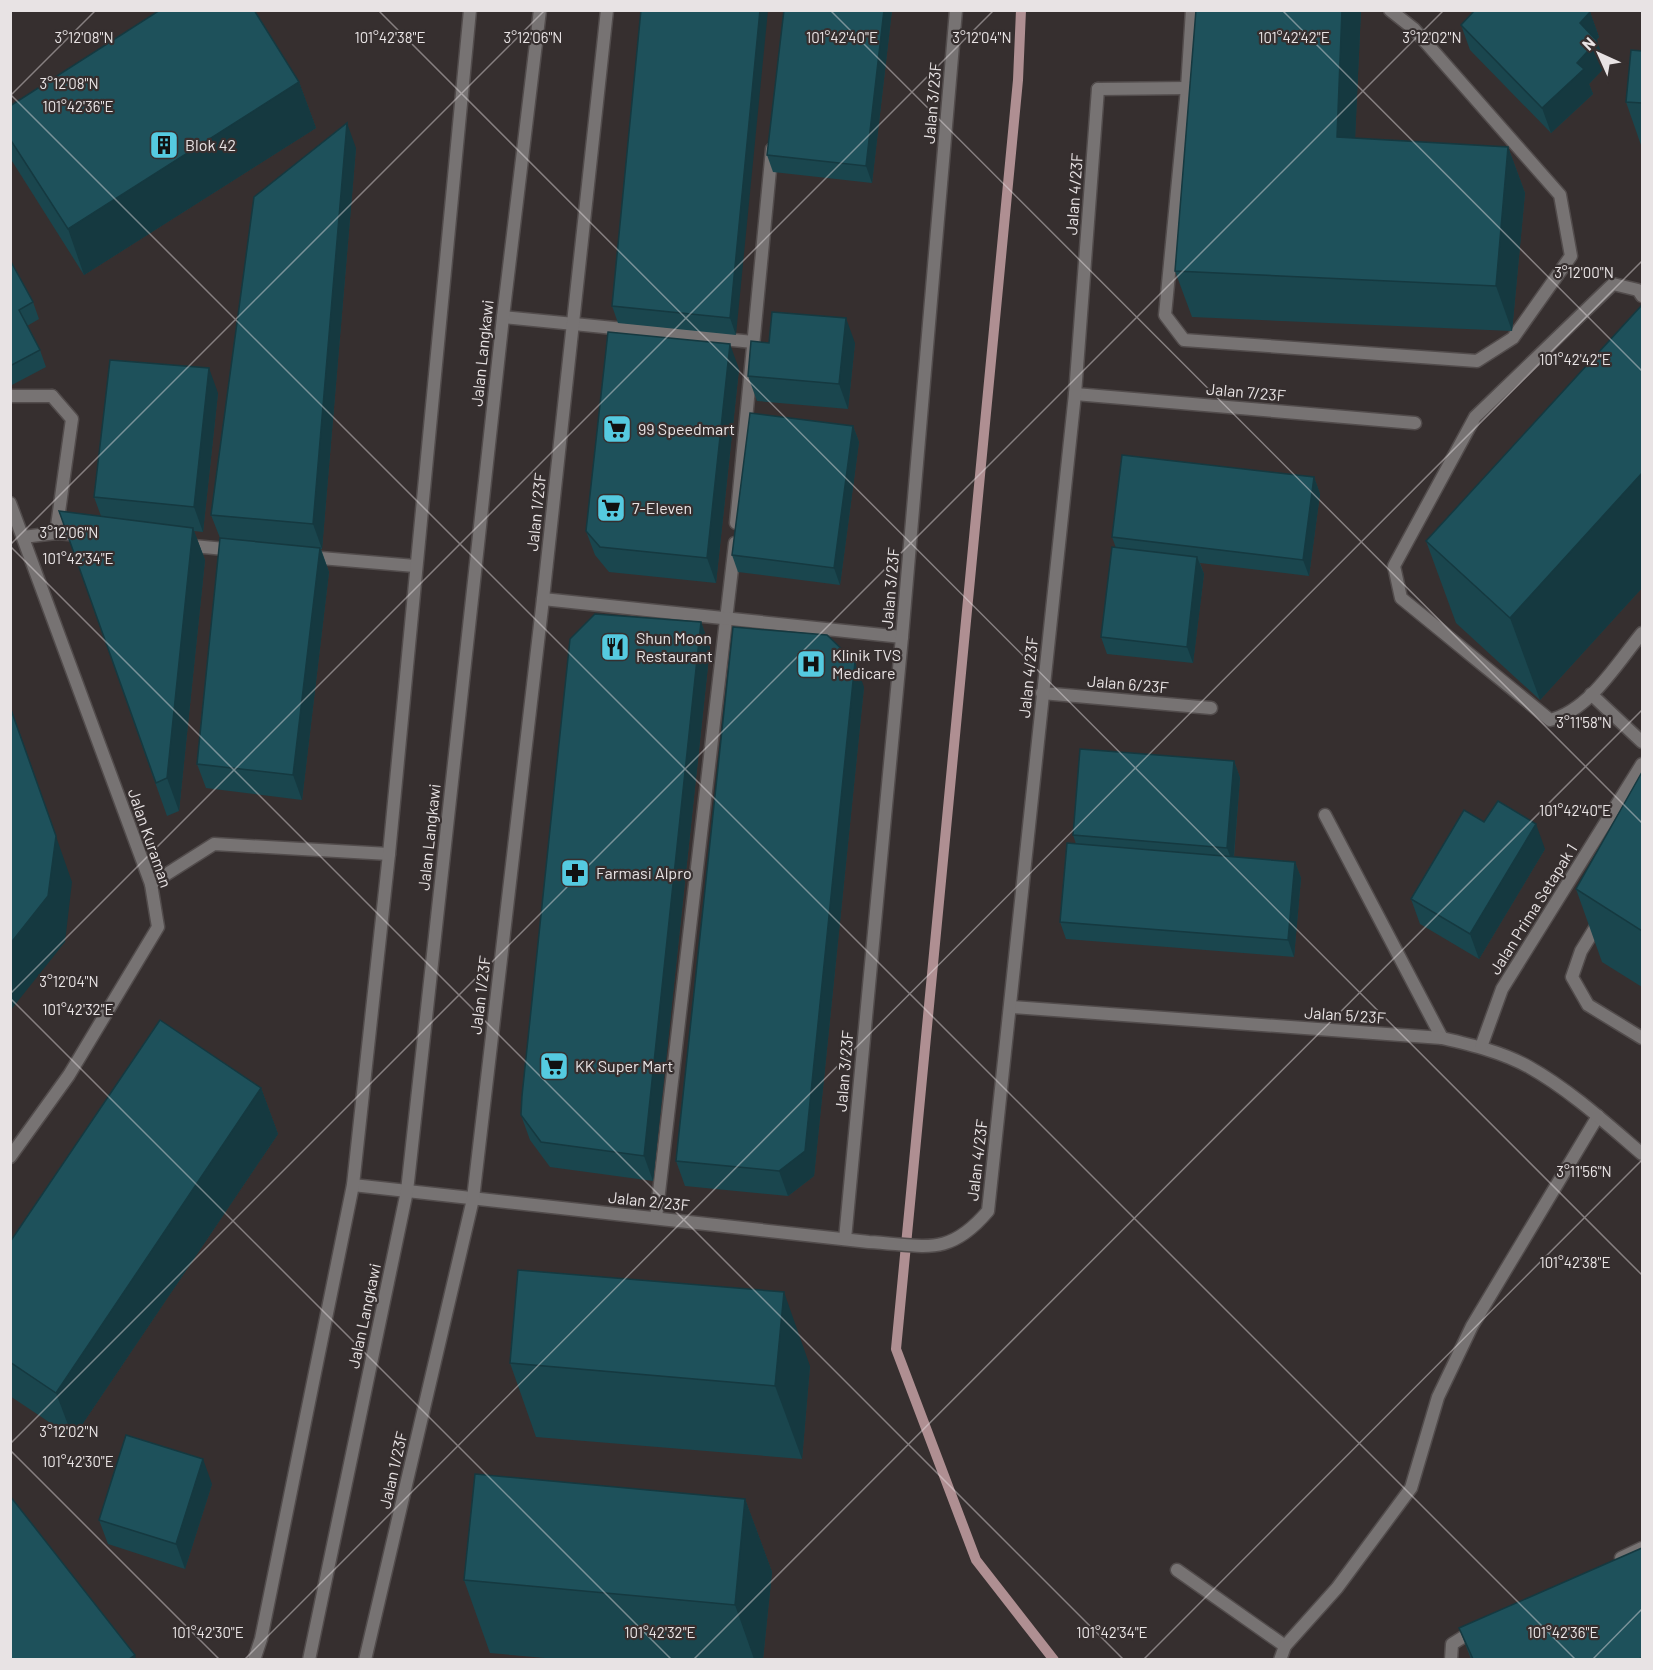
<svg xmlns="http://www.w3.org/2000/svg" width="1653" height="1670" font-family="Barlow,sans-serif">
<rect width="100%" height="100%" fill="#362f2f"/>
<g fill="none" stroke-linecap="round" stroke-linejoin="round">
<polyline stroke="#af8f92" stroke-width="10" points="1021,10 1018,80 896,1349 976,1560 1054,1660"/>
<g stroke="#524c4c" stroke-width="15">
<g id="service">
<polyline points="1192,10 1187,88 1165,315 1184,340 1477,361 1513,338 1571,256 1560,195 1414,29 1390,10"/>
<polyline points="1098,89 1187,88"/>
<path d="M 1642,296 L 1638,290 L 1613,284 L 1475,417 L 1394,566 L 1401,598 L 1550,720 C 1589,711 1618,662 1642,633"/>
<polyline points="574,324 753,342"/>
<polyline points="52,396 72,419 56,533"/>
<polyline points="736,523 772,149"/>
<polyline points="23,537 56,533 82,535"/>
<polyline points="183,545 235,550"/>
<polyline points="309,557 415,566"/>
<polyline points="1591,694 1642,742"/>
<polyline points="1325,815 1442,1038"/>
<polyline points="1600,920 1581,951 1572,977 1588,1005 1642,1038"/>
<polyline points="656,1218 735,543"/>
<polyline points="1621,1558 1642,1548"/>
<polyline points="1177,1570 1285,1646"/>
<polyline points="1280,1660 1285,1646 1337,1588 1411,1488 1438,1397 1472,1326 1598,1116"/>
<polyline points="1451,1660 1452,1644 1476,1629"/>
</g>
</g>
<g stroke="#524c4c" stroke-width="15">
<g id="minor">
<polyline points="503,317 574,324"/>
<polyline points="1075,394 1415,423"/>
<polyline points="10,396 52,396"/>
<polyline points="10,503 151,884 158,927 69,1075 10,1157"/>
<polyline points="543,599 902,637"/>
<polyline points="1042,693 1211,708"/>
<polyline points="151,884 214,844 389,854"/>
<path d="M 1012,1007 L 1442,1038 C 1472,1045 1502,1052 1529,1067 C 1570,1090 1607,1124 1642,1154"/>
<polyline points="1481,1047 1502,989 1642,764"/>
<path d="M 353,1185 L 869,1242 C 925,1245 948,1258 988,1211 L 1075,394 L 1098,89"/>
<polyline points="845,1239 902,637 956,10"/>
<polyline points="365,1660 473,1199 543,599 607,10"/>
</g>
</g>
<g stroke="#524c4c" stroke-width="15">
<g id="tertiary">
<polyline points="254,1660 261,1639 353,1185 389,854 470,10"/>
<polyline points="309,1660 407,1191 503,317 540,10"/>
</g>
</g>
<use href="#service" stroke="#777373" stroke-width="12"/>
<use href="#minor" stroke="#777373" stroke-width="12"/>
<use href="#tertiary" stroke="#777373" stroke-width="12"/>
</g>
<g fill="#1a464e">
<polygon points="641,10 736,335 618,323 612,306"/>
<polygon points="784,10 892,10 872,183 773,172 767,155"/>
<polygon points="1196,10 1361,10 1355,138 1508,147 1525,193 1512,331 1192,317 1175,271"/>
<polygon points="1590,12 1599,37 1596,40 1606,66 1589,84 1593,94 1551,133 1470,50 1461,25"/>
<polygon points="1642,51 1642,148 1626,102"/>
<polygon points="299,82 316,128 84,275 12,161 10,157 10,106"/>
<polygon points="356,148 322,549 321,549 329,572 302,800 206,788 197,764 220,538 211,515"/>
<polygon points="10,260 33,302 39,319 27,326 40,350 46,367 10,386"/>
<polygon points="1642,305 1642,588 1540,700 1456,623 1426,541"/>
<polygon points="769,343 855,343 848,409 757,401 748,376"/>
<polygon points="739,369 716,583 609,572 595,555 586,531"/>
<polygon points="218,393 203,532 194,531 205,560 179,811 167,816 59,511 101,516 94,497"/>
<polygon points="853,426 859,442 840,585 738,572 732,555"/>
<polygon points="1314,477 1320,494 1309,576 1200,563 1204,574 1193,663 1107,654 1101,637 1116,548 1112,537"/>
<polygon points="701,622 710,647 653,1181 550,1167 530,1140 521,1115"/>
<polygon points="864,687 814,1176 788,1196 685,1186 676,1161"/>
<polygon points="1234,761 1240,778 1234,857 1295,862 1301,878 1294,957 1066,939 1060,922 1076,844 1073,835"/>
<polygon points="1642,772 1642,987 1602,962 1576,889"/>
<polygon points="1484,822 1545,849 1479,959 1420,924 1411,899"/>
<polygon points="261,1088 278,1134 73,1438 10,1396 10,1242"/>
<polygon points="510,1363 810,1366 802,1459 536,1437"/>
<polygon points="212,1484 185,1569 108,1544 99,1520"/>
<polygon points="745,1499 772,1572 763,1659 556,1659 490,1653 464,1580"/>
<polygon points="1642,1548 1642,1659 1471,1659 1459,1628"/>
</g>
<g fill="#153940">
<polygon points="760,10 768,10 736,335 730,318"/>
<polygon points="884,10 892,10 872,183 866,166"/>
<polygon points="1342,10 1361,10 1353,183 1337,137"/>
<polygon points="1590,12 1599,37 1589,48 1580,23"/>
<polygon points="1597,41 1606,66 1589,84 1593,94 1551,133 1542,108 1577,63"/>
<polygon points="299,82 316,128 84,275 68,229"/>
<polygon points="347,123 356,148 322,549 313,524"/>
<polygon points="1508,147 1525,193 1512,331 1496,286"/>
<polygon points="846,318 855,343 848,409 839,384"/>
<polygon points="730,344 739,369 716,583 707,558"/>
<polygon points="209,368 218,393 203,532 194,507"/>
<polygon points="853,426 859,442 840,585 834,568"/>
<polygon points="1642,473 1642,588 1540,700 1510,618"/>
<polygon points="1314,477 1320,494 1309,576 1303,560"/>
<polygon points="193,528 205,560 179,811 167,778"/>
<polygon points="320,548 329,572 302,800 293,775"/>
<polygon points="1197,557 1204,574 1193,663 1187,647"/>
<polygon points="701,622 710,647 653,1181 644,1156"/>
<polygon points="855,662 864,687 814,1176 788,1196 779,1171"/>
<polygon points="10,705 72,882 65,942 10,1011"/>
<polygon points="1234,761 1240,778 1233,864 1227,848"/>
<polygon points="1536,824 1545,849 1479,959 1470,934"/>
<polygon points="1295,862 1301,878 1294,957 1288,940"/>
<polygon points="261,1088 278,1134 73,1438 56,1393"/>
<polygon points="784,1292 810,1366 802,1459 775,1386"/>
<polygon points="203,1459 212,1484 185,1569 176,1544"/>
<polygon points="745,1499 772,1572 763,1659 754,1659 735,1605"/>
<polygon points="135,1655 136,1659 129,1659"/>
</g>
<g fill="#1e515b" stroke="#153940" stroke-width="1.5">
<polygon points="160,10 254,10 299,82 68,229 10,139 10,106"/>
<polygon points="641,10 760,10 730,318 612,306"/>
<polygon points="784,10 884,10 866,166 767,155"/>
<polygon points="1196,10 1342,10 1337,137 1508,147 1496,286 1175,271"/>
<polygon points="1475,10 1589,10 1590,12 1580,23 1597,41 1577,63 1584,69 1542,108 1461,25"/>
<polygon points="1631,50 1642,51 1642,103 1626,102"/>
<polygon points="347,123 313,524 211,515 254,197"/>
<polygon points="10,260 33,302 19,310 40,350 10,366"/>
<polygon points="1642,305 1642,473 1510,618 1426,541"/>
<polygon points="772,312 846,318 839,384 748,376 751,341 769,343"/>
<polygon points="608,332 730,344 707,558 600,547 586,531"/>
<polygon points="110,360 209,368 194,507 94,497"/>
<polygon points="750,413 853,426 834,568 732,555"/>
<polygon points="1122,455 1314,477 1303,560 1112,537"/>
<polygon points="59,511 193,528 167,778 156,783"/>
<polygon points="220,538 320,548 293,775 197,764"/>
<polygon points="1112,547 1197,557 1187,647 1101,637"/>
<polygon points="595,614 701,622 644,1156 541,1142 521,1115 522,1096 570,639"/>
<polygon points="733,627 827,635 855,662 805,1151 779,1171 676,1161"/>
<polygon points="10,707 56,836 48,896 10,944"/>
<polygon points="1080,749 1234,761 1227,848 1073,835"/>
<polygon points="1642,772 1642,931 1576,889"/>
<polygon points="1498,801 1536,824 1470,934 1411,899 1464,810 1484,822"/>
<polygon points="1067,843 1295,862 1288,940 1060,922"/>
<polygon points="160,1020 261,1088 56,1393 10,1362 10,1242"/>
<polygon points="518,1270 784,1292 775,1386 510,1363"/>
<polygon points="126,1435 203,1459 176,1544 99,1520"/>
<polygon points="475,1474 745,1499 735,1605 464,1580"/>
<polygon points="10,1496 135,1655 129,1659 10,1659"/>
<polygon points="1642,1548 1642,1658 1638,1659 1473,1659 1459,1628"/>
</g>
<path fill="none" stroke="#e8e3e4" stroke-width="1.5" stroke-opacity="0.45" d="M 378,10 L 1642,1275M 830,10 L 1642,823M 1282,10 L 1642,371M 10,94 L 1576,1660M 10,96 L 96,10M 10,545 L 545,10M 10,546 L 1124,1660M 10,994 L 994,10M 10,998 L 672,1660M 10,1444 L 1444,10M 10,1450 L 220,1660M 244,1660 L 1642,261M 693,1660 L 1642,710M 1143,1660 L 1642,1160M 1592,1660 L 1642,1609"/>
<defs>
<g id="building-square" transform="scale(1.5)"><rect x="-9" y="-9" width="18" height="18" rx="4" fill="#55cae0" stroke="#362f2f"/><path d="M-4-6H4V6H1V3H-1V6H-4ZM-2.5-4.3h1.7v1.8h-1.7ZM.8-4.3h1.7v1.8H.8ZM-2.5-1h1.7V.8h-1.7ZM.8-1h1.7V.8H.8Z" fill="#111"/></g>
<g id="supermarket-square" transform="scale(1.5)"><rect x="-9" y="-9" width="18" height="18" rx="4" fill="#55cae0" stroke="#362f2f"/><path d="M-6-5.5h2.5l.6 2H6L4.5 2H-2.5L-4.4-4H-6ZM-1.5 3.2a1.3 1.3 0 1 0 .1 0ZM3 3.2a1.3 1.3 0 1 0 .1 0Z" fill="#111"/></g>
<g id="restaurant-square" transform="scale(1.5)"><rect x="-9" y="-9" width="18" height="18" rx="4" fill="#55cae0" stroke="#362f2f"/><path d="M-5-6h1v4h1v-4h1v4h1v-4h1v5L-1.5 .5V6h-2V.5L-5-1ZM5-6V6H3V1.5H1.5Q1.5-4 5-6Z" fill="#111"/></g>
<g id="hospital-square" transform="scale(1.5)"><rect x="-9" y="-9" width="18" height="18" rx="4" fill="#55cae0" stroke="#362f2f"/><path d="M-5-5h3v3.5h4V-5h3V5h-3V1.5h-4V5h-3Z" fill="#111"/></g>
<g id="pharmacy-square" transform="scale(1.5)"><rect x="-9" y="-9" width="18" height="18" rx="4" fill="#55cae0" stroke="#362f2f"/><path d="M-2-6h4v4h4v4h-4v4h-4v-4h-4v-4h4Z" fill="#111"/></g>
</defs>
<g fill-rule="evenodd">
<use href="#building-square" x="164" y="145"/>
<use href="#supermarket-square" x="617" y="429"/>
<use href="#supermarket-square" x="611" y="508"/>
<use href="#restaurant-square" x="615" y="647"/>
<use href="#hospital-square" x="811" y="664"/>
<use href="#pharmacy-square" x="575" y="873"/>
<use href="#supermarket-square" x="554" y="1066"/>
</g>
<g text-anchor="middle" stroke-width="4.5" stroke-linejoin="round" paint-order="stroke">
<g font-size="16" fill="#e8e3e4" stroke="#362f2f">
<text transform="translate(932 103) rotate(-85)" y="6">Jalan 3/23F</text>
<text transform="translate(1074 194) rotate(-86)" y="6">Jalan 4/23F</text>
<text transform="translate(482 353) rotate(-84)" y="6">Jalan Langkawi</text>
<text transform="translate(1246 392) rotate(5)" y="6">Jalan 7/23F</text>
<text transform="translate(536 512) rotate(-84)" y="6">Jalan 1/23F</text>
<text transform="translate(890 588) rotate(-85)" y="6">Jalan 3/23F</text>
<text transform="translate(1028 677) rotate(-84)" y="6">Jalan 4/23F</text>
<text transform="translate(1128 684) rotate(5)" y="6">Jalan 6/23F</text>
<text transform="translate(429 837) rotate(-84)" y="6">Jalan Langkawi</text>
<text transform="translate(150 838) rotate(71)" y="6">Jalan Kuraman</text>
<text transform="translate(1533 909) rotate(-58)" y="6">Jalan Prima Setapak 1</text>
<text transform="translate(480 995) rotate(-83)" y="6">Jalan 1/23F</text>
<text transform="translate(1345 1015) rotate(4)" y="6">Jalan 5/23F</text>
<text transform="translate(844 1071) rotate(-85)" y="6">Jalan 3/23F</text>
<text transform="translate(977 1160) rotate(-83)" y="6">Jalan 4/23F</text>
<text transform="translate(649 1201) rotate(6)" y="6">Jalan 2/23F</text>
<text transform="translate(364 1316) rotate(-78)" y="6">Jalan Langkawi</text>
<text transform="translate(393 1470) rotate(-77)" y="6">Jalan 1/23F</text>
</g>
<g font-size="16" fill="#e8e3e4" stroke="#362f2f" text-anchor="start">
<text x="185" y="151">Blok 42</text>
<text x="638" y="435">99 Speedmart</text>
<text x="632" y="514">7-Eleven</text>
<text x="636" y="644">Shun Moon<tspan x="636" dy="18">Restaurant</tspan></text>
<text x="832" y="661">Klinik TVS<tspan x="832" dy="18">Medicare</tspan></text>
<text x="596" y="879">Farmasi Alpro</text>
<text x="575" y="1072">KK Super Mart</text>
</g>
</g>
<g font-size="15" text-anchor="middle" fill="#e8e3e4" stroke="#362f2f" stroke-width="4.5" stroke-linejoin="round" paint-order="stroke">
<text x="84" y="43">3°12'08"N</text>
<text x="390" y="43">101°42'38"E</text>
<text x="533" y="43">3°12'06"N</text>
<text x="842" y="43">101°42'40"E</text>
<text x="982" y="43">3°12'04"N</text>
<text x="1294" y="43">101°42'42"E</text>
<text x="1432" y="43">3°12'02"N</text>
<text x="69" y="89">3°12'08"N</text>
<text x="78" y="112">101°42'36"E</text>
<text x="1584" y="278">3°12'00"N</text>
<text x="1575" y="365">101°42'42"E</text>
<text x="69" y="538">3°12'06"N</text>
<text x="78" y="564">101°42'34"E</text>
<text x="1584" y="728">3°11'58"N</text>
<text x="1575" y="816">101°42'40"E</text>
<text x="69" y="987">3°12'04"N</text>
<text x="78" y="1015">101°42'32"E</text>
<text x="1584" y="1177">3°11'56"N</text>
<text x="1575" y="1268">101°42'38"E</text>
<text x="69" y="1437">3°12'02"N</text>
<text x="78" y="1467">101°42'30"E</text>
<text x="208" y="1638">101°42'30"E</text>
<text x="660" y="1638">101°42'32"E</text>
<text x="1112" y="1638">101°42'34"E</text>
<text x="1563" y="1638">101°42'36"E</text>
</g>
<rect width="1653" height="1670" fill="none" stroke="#e8e3e4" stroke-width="24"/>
<g transform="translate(1599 54) rotate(315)" stroke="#362f2f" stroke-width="4.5" paint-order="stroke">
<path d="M0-4.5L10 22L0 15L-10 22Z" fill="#e8e3e4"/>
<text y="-9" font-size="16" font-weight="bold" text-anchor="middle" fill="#e8e3e4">N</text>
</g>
</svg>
